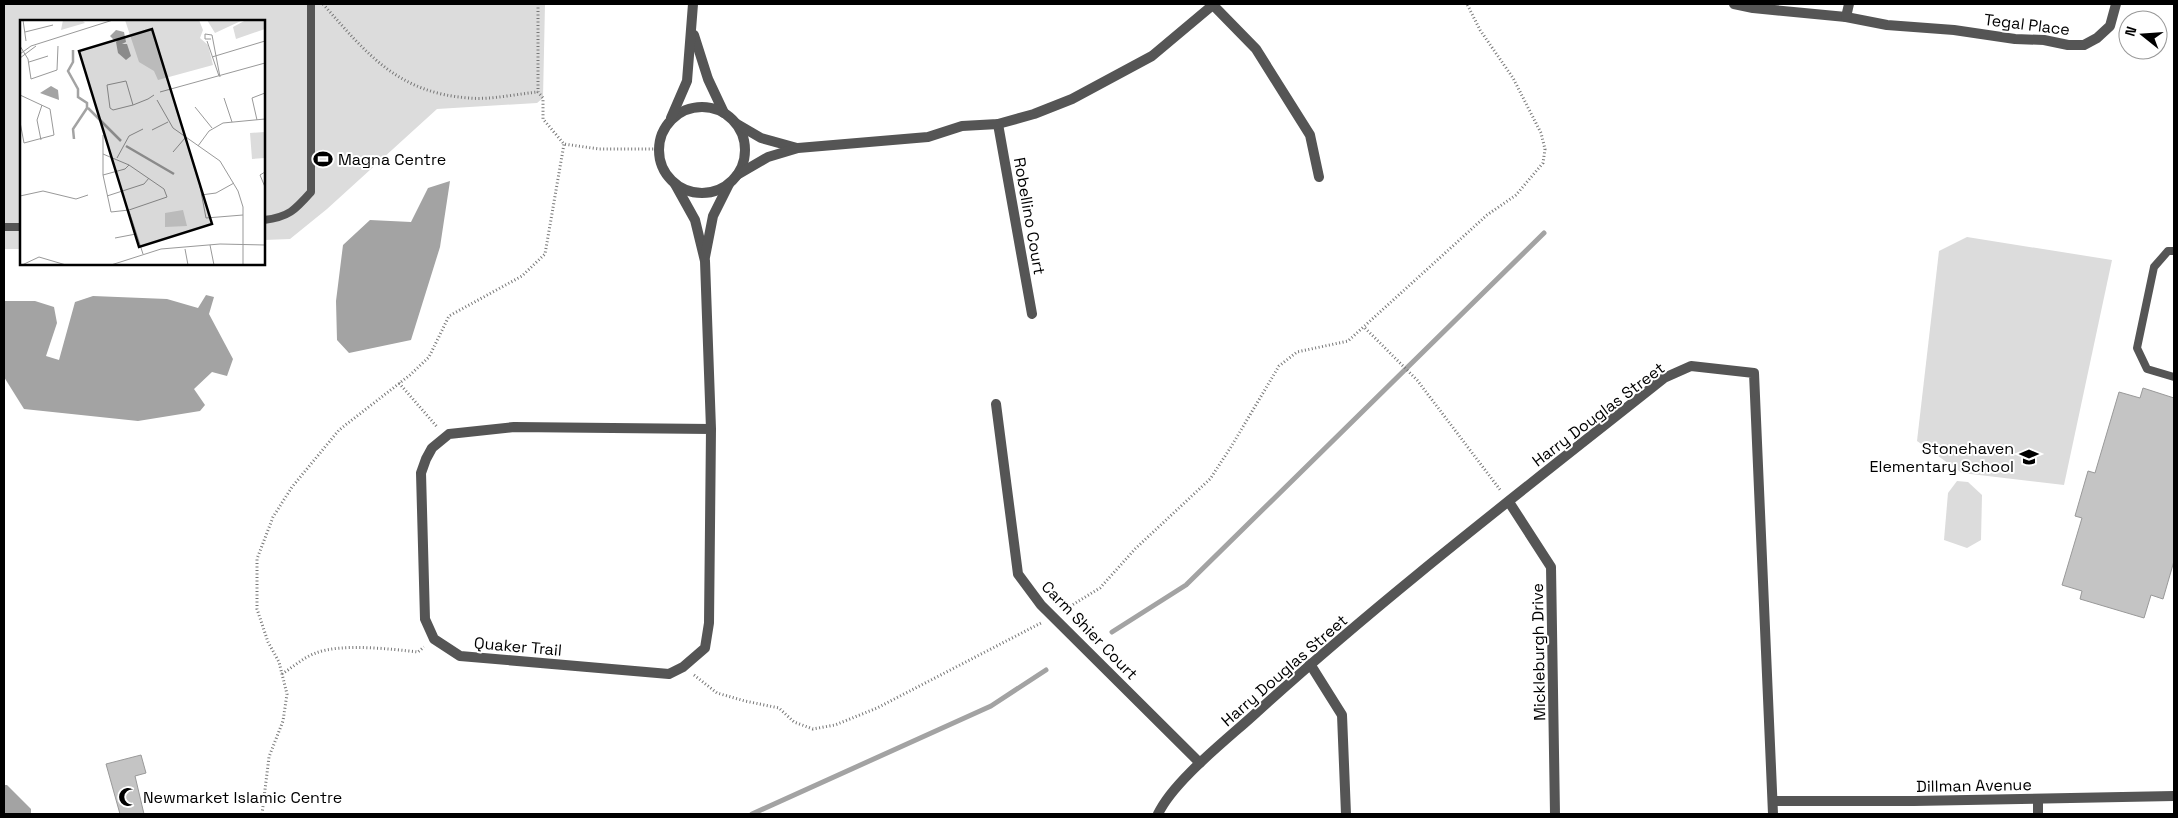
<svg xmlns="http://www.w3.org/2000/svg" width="2178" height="818" font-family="'Space Grotesk',sans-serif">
<rect width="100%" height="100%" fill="#fff"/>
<g fill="#dcdcdc">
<polygon points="4,4 545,4 543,98 537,103 437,109 327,209 290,239 264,240 264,21 21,21 21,249 4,249"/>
<polygon points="1967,237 2112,260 2064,485 1962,473 1917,441 1939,251"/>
<polygon points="1957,481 1968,482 1982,495 1981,540 1967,548 1944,540 1948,493"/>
</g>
<g fill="#a3a3a3">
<polygon points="450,181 440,247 411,340 349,353 337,340 336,301 343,245 370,220 411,222 428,188"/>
<polygon points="206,295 214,297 209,314 233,359 227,376 212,372 194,389 205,405 200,411 138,421 24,409 4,377 4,301 35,301 54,307 57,323 46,356 59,360 75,302 93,296 167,299 198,308"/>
<polygon points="4,785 7,785 31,809 31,814 4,814"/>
</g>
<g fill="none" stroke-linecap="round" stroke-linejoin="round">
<g stroke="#a3a3a3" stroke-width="5">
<polyline points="1112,632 1186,585 1544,233"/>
<polyline points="752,814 991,706 1046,670"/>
</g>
</g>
<g fill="#c4c4c4" stroke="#999">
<polygon points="2143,388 2174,398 2174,561 2163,599 2151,595 2144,618 2080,599 2082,591 2062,585 2082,518 2075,516 2088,471 2095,473 2119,392 2140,398"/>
<polygon points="141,755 146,773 135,776 144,814 120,814 106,764"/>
</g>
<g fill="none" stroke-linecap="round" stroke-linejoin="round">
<g stroke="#777" stroke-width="3" stroke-dasharray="1 2.5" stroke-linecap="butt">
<path d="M 323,4 C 367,54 398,93 469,98 C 491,100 516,94 538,92"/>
<polyline points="538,4 538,92 543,98 543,119 564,144 599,149 658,149"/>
<polyline points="1365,328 1417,380 1501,491"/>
<polyline points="399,383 438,428"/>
<polyline points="1064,610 1100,588 1135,549 1210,479 1231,447 1279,366 1297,352 1348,341 1487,215 1516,195 1543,163 1545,149 1541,133 1513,78 1480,30 1467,4"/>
<path d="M 282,674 C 293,667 304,657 316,653 C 341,643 391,649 418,652 L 424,647"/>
<polyline points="694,675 717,693 745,701 779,708 794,722 813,729 835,725 877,708 1041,623"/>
<polyline points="262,814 269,757 283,721 287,694 279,662 268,642 257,609 257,559 273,517 292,487 339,430 410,375 429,357 449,316 522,276 545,254 564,144"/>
</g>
<g stroke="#555" stroke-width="8">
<path d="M 264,220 C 289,217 295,210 311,192 L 311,4"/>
<polyline points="4,227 21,227"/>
<polyline points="2174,251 2168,251 2154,267 2137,348 2147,369 2174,377"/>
</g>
<g stroke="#555" stroke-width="10">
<polyline points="1734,4 1753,8 1846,17 1887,25 1954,30 2015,39 2044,40 2068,45 2084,45 2097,38 2110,26 2116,4"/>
<polyline points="1213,5 1256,49 1310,135 1319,177"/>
<polyline points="1846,17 1849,4"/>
<polyline points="694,35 708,79 724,113"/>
<circle cx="702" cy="150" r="43"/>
<polyline points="671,118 687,81 693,4"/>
<polyline points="737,124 761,138 797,148"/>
<polyline points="998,124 1032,314"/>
<polyline points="737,175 768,157 798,148 928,137 962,126 998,124 1034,114 1072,99 1152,56 1214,4"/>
<polyline points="675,184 695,220 705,261 711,429 709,623 705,648 683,667 669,674 460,656 434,639 425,619 421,473 426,459 432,448 449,434 514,427 711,429"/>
<polyline points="705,257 713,216 729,184"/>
<polyline points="996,404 1018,574 1041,605 1200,763"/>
<polyline points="1509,502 1551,567 1555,814"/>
<polyline points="1310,664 1342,715 1346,814"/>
<polyline points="1773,801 1914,801 2174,796"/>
<path d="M 1158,814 C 1174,780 1229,738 1257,712 C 1387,594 1527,487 1664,378 L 1691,366 L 1754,373 L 1773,814"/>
<polyline points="2038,814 2038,799"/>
</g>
</g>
<defs>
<g id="stadium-bare" transform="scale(1.5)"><path d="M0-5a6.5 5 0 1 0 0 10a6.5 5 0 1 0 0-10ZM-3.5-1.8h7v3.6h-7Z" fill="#000" stroke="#fff" stroke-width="2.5" paint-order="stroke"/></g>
<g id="school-bare" transform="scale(1.5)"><path d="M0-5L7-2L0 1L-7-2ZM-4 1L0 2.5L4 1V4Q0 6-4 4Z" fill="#000" stroke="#fff" stroke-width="2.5" paint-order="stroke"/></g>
<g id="mosque-bare" transform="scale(1.5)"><path d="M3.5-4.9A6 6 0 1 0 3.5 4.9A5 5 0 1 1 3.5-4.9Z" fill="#000" stroke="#fff" stroke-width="2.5" paint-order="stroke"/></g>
</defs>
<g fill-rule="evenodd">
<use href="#stadium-bare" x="323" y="159"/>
<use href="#school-bare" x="2029" y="457"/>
<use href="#mosque-bare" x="128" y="797"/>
</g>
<g text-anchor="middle" stroke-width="4" stroke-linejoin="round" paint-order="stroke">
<g font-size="16" fill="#000" stroke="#fff">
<text transform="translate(2027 24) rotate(7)" y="6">Tegal Place</text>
<text transform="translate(1030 216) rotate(80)" y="6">Robellino Court</text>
<text transform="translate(1598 414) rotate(-37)" y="6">Harry Douglas Street</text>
<text transform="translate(1090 630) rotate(46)" y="6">Carm Shier Court</text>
<text transform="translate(518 646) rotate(5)" y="6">Quaker Trail</text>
<text transform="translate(1538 652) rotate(-91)" y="6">Mickleburgh Drive</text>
<text transform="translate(1284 670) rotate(-41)" y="6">Harry Douglas Street</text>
<text transform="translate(1974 785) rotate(-1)" y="6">Dillman Avenue</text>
</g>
<g font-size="16" fill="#000" stroke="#fff" text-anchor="start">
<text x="338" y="165">Magna Centre</text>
<text x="2014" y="454" text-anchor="end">Stonehaven<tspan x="2014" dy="18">Elementary School</tspan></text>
<text x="143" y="803">Newmarket Islamic Centre</text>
</g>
</g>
<g transform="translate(20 20)">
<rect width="245" height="245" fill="#fff"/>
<path d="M 43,0 L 62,0 L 65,3 L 41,10 ZM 105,0 L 179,0 L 183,10 L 180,18 L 188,25 L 193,45 L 138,60 L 134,51 L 119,42 ZM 187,0 L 223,0 L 195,13 ZM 226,0 L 245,0 L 245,9 L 216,19 L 213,7 ZM 245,112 L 245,138 L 232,139 L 230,113 ZM 163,190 L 167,206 L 145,207 L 145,193 Z" fill="#dcdcdc"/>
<path d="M 96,10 L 104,12 L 106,22 L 102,24 L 107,24 L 111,36 L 106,40 L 98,33 L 96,22 L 100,17 L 95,21 L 90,16 ZM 31,66 L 38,70 L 39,80 L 20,73 Z" fill="#a3a3a3"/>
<path fill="none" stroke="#a3a3a3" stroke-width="2.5" d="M 53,30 L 53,42 L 48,51 L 58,69 L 58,77 L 67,83 L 67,88 L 53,109 L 54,119M 68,88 L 101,121M 106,126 L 154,154"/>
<path fill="none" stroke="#999" stroke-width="1" d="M 3,0 L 6,21M 5,12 L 33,5M 191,19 L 185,19 L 185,14 L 192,15 L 200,57M 187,21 L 199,56M 0,26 L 8,39 L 11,59 L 37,50 L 38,26M 0,34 L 11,26 L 93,0M 192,37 L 245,21M 0,38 L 16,26M 9,42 L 28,36M 140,72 L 245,43M 0,75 L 30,89 L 34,115 L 4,123 L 0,102M 204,78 L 212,102M 137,80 L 153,108 L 200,141 L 218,171 L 223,187 L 223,245M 113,85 L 106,61 L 87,65 L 90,88 L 93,90 L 113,85 L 128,79 L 134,75M 175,87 L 192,108M 237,100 L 232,78 L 245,73M 132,110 L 148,102M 83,115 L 83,155 L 91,192 L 109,190 L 147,177 L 144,169 L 109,145 L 83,134M 21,120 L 17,100 L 22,85M 178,126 L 189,111 L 203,103 L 245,99M 153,132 L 165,118M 97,138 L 109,116 L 123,109M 245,152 L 240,155 L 245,167M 83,155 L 105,149 L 109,145M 179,161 L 186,198 L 223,195M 181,175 L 196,173 L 214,163M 0,176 L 23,171 L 56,179 L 68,175M 87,176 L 124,164 L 129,158M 109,191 L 123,234M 95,218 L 116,214M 190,225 L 194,245M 165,229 L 168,245M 2,245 L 19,237 L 46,245M 91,245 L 141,229 L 200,224 L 245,225"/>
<path fill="#000" fill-opacity="0.15" stroke="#000" stroke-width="2.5" d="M 132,9 L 192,204 L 119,227 L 59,31 Z"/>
<rect width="245" height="245" fill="none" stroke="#000" stroke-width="2.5"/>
</g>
<rect width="2178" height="818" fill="none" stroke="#000000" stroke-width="10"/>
<g transform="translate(2143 35) rotate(287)"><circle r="24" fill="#ffffff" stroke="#999999"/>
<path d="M0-4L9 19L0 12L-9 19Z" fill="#000000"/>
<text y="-8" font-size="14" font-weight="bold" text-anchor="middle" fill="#000000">N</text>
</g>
</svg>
